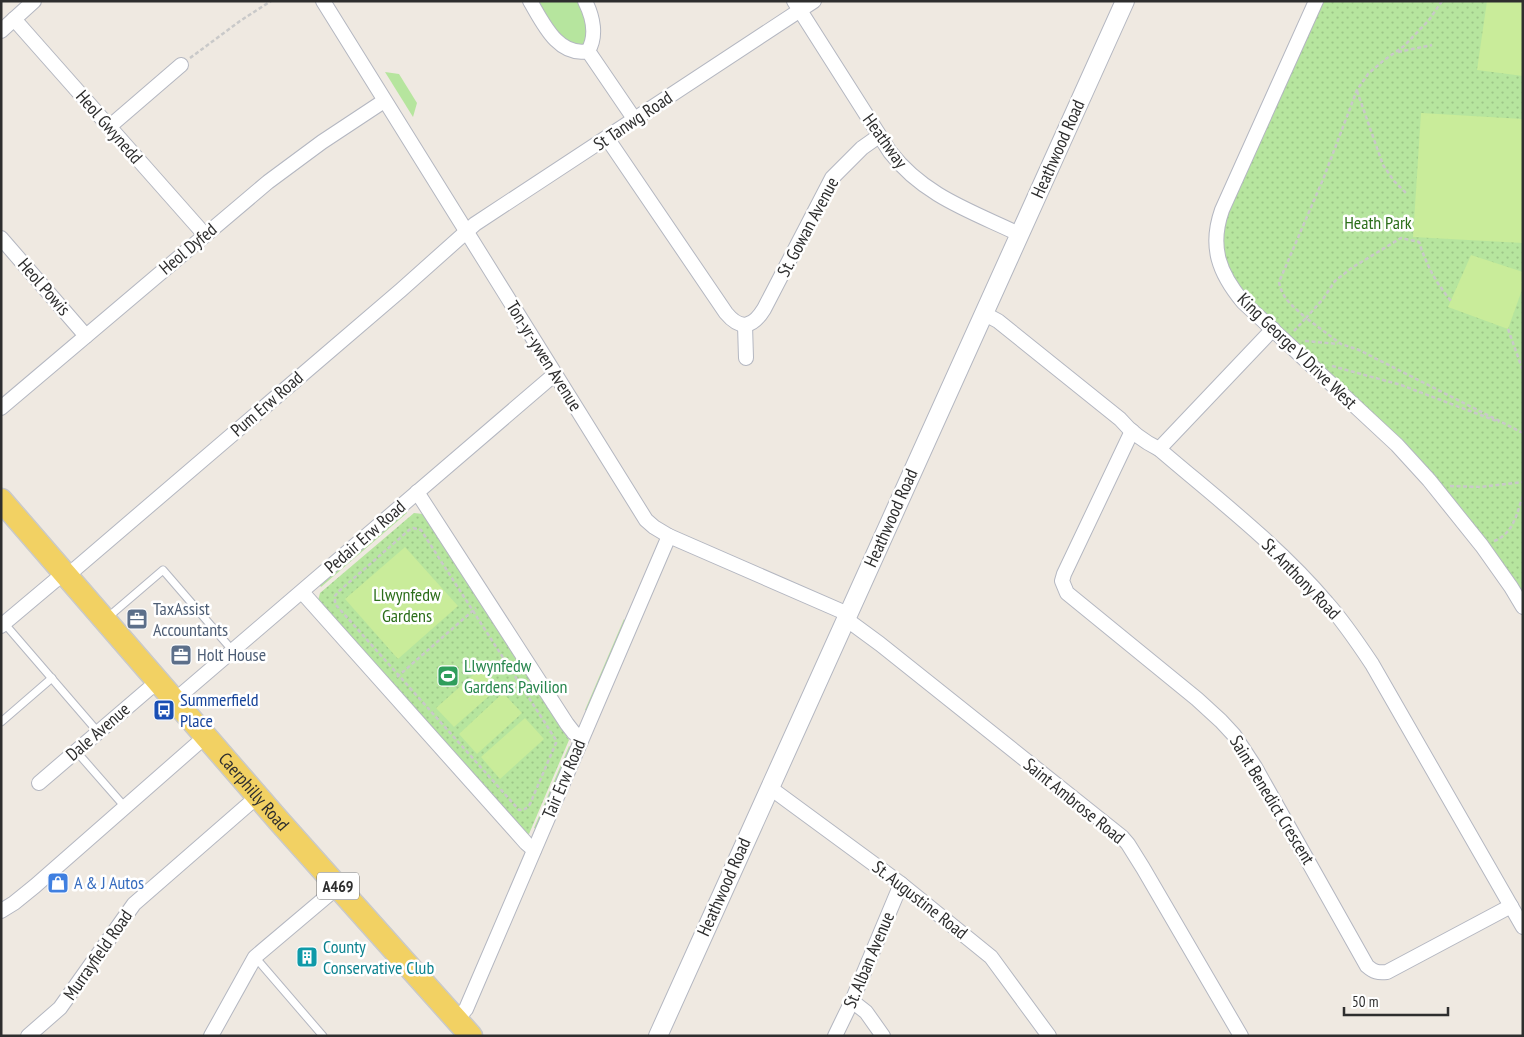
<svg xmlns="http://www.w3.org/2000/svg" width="1524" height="1037" font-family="'PT Sans Narrow',sans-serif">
<defs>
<pattern id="park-dots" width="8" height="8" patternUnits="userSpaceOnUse" patternTransform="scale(1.25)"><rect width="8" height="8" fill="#b6e59e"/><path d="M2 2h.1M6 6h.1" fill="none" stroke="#9dc588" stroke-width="1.8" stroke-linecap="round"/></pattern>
</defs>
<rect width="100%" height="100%" fill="#efe9e1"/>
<g fill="#b6e59e">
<path d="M 534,1 L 579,1 C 586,13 591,33 583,45 C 560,50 546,17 534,1 Z"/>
<polygon points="385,72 399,74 417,103 413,117"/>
<polygon points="405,510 407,513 321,587 319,584"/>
<polygon points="624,619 626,622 587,711 585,710"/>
<polygon points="569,746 572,748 537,829 534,828"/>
</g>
<g fill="url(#park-dots)">
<polygon points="1320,1 1523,1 1523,600 1481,538 1250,303 1227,273 1220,231"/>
<polygon points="414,513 423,514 569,740 529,834 525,833 318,601 320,593"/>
</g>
<g fill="#c9ec9a">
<polygon points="1487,1 1523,1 1523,76 1477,70"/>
<polygon points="1421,113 1523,119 1523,243 1413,237"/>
<polygon points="1471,255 1523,272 1523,287 1508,329 1448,307"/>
<polygon points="405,547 458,606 398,659 345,599"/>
<polygon points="481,668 498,688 454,727 436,708"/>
<polygon points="503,693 522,713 477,754 459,734"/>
<polygon points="525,718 544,739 500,779 481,757"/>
</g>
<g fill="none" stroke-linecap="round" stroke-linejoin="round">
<g stroke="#b4b7c1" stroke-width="9">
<g id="service">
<polyline points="107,618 163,570 233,651"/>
<polyline points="4,623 98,732"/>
<polyline points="1,722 52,678"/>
<polyline points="76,751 125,807"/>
<polyline points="255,957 323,1036"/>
</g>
</g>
<g stroke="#b4b7c1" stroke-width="16">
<g id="minor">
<polyline points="323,1 646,520 654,527 669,536 848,614"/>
<path d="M 530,1 C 543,23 558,57 588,51 L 635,120"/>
<path d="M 585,1 C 593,17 597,36 588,51"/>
<path d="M 794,1 L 890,152 C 924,196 971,211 1019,234"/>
<path d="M 1316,1 L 1222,210 C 1209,247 1219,273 1243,302 L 1397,445 L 1429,480 L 1482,546 L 1511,587 L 1523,607"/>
<polyline points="14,19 205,235"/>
<polyline points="1,31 34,1"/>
<polyline points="109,127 181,65"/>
<path d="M 607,138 L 726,313 C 741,331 753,327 764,309 L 832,178 L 862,148 L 879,136"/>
<polyline points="1,238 86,336"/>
<path d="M 983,313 L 998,321 L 1120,419 C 1130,431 1145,442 1159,449 C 1215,497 1279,546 1327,603 C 1344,622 1358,643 1372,664 L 1523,927"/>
<polyline points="745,325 746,358"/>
<polyline points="1,408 268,182 322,142 384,101"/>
<path d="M 1132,431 L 1064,574 L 1062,581 L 1067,593 L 1197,699 L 1221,721 L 1234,735 L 1255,767 L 1367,966 C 1374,972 1378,973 1387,972 L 1511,906"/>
<polyline points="1159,449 1273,329"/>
<polyline points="417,492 567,724 574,733 582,737"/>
<polyline points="67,576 401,290 475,224 814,1"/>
<polyline points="302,592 526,843 534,850"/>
<polyline points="846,619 880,644 1122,837 1128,844 1143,868 1241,1036"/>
<polyline points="1,626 64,573"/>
<polyline points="175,700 555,374"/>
<polyline points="39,783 158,681"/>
<polyline points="769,787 901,884 991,957 1049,1036"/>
<polyline points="1,911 14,903 35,886 206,736"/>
<polyline points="852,1001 866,1012 883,1036"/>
<polyline points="457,1019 466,1009 669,536"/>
<polyline points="28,1036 60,1008 134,904 258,796"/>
<polyline points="211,1036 255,957 339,886"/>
<polyline points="835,1036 852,1001 901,884"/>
</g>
</g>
<g stroke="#b4b7c1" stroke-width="20">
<polyline id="tertiary" points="658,1036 1125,1"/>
</g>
<g stroke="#c9c9c9" stroke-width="25">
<g id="primary">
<path id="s1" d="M 1,500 L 279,821 L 471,1036"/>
</g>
</g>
<g stroke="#c9c9c9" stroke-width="2.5" stroke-dasharray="4 2.5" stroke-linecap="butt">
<path d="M 1442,1 L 1429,20 L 1404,46 L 1383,61 L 1368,74 L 1357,90 L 1324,177 L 1279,282 C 1282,299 1294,307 1306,318 L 1323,299 L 1335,281 L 1353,267 L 1401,238 L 1419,242 C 1426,264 1436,283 1451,301"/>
<polyline points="1398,52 1432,45"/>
<polyline points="190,58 240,21 271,1"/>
<polyline points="1357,91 1383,165 1394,181 1407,194"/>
<polyline points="1508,329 1523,371"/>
<polyline points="1294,331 1306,318 1341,344 1359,350 1523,433"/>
<polyline points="1305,341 1338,344"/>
<polyline points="1332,366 1401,385 1499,422"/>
<polyline points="1450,486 1481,487 1523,482"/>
<path d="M 413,528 L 421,530 L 556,740 L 556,743 L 530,804 C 527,808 525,810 519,810 L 335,604 L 335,596 L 338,592 L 409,530 Z"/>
<path d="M 1494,541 C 1514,533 1516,515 1523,496"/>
<polyline points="397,677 476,608"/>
</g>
<use href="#service" stroke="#fff" stroke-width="7"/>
<use href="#minor" stroke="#fff" stroke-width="14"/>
<use href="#tertiary" stroke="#fff" stroke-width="18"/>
<use href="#primary" stroke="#f2d163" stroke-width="22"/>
</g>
<defs>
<g id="office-square" transform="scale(1.125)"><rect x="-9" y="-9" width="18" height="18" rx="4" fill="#5c6f8a" stroke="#fff"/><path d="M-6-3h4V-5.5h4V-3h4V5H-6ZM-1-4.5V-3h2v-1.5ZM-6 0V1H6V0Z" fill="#fff"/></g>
<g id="stadium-square" transform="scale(1.125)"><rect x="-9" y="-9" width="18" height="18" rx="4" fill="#2e9e5b" stroke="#fff"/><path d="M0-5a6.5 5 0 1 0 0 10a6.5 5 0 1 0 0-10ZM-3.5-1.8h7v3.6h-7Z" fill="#fff"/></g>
<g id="bus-square" transform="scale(1.125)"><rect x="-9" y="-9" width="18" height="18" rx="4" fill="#1a4fb4" stroke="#fff"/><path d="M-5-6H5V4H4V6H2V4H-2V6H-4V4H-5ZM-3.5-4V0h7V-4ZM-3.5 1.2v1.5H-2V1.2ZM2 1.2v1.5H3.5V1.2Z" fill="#fff"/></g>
<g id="shop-square" transform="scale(1.125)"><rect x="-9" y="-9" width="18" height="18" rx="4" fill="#3f7fe0" stroke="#fff"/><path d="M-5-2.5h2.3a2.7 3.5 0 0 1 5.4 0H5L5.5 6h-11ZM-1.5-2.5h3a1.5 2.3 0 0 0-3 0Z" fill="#fff"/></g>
<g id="building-square" transform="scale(1.125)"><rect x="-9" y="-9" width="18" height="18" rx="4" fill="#0f9aa8" stroke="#fff"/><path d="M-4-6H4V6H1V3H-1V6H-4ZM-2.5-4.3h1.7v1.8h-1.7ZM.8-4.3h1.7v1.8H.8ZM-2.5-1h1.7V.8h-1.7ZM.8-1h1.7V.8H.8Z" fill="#fff"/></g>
</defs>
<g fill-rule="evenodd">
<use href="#office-square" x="137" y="619"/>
<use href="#office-square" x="181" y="655"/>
<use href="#stadium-square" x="448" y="676"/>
<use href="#bus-square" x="164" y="710"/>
<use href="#shop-square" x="58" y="883"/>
<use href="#building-square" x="307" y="957"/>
</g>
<g text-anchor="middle" stroke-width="5" stroke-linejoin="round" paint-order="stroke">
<rect fill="#fff" stroke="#6d6d6d" stroke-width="1" x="317" y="872.5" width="42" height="27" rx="4"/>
<g font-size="16" font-weight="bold" fill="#2e2e2e">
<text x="338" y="892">A469</text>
</g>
<g font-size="18" fill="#2e2e2e" stroke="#fff">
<text transform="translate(633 121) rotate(-34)" y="6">St Tanwg Road</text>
<text transform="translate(109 127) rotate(49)" y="6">Heol Gwynedd</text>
<text transform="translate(885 141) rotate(54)" y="6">Heathway</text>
<text transform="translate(1058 149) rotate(-66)" y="6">Heathwood Road</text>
<text transform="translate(808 227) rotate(-62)" y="6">St. Gowan Avenue</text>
<text transform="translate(188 249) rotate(-40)" y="6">Heol Dyfed</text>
<text transform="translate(44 287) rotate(49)" y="6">Heol Powis</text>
<text transform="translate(1297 351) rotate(44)" y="6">King George V Drive West</text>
<text transform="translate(544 356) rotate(58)" y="6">Ton-yr-ywen Avenue</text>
<text transform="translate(267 404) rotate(-41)" y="6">Pum Erw Road</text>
<text transform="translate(891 518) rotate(-66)" y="6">Heathwood Road</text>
<text transform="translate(365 537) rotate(-41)" y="6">Pedair Erw Road</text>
<text transform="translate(1301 579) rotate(46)" y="6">St. Anthony Road</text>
<text transform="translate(98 732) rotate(-41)" y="6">Dale Avenue</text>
<text transform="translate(564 779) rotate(-67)" y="6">Tair Erw Road</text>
<text dy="6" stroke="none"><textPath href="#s1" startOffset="386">Caerphilly Road</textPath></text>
<text transform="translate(1272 800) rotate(59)" y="6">Saint Benedict Crescent</text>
<text transform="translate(1074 801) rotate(39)" y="6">Saint Ambrose Road</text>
<text transform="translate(724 887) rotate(-66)" y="6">Heathwood Road</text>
<text transform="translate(920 900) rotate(38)" y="6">St. Augustine Road</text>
<text transform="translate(98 955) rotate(-55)" y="6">Murrayfield Road</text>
<text transform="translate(869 960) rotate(-67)" y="6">St. Alban Avenue</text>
</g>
<g font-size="18" fill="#2c6e1b" stroke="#fff">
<text x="1378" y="229">Heath Park</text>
<text x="407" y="601">Llwynfedw<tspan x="407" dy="21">Gardens</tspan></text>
</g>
<g font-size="18" fill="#4e5e75" stroke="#fff" text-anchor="start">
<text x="153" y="615">TaxAssist<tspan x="153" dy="21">Accountants</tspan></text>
<text x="197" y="661">Holt House</text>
</g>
<g font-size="18" fill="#27864d" stroke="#fff" text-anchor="start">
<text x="464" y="672">Llwynfedw<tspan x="464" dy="21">Gardens Pavilion</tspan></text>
</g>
<g font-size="18" fill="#164399" stroke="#fff" text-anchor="start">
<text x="180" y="706">Summerfield<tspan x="180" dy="21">Place</tspan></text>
</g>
<g font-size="18" fill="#366cbe" stroke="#fff" text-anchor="start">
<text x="74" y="889">A &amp; J Autos</text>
</g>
<g font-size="18" fill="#0d838f" stroke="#fff" text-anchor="start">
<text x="323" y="953">County<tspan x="323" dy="21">Conservative Club</tspan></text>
</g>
</g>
<rect width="1524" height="1037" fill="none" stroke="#2e2e2e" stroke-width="5"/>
<path d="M1344 1007v8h104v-8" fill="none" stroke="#2e2e2e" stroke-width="2.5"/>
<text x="1352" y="1007" font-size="15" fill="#2e2e2e" stroke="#ffffff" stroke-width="4" paint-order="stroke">50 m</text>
</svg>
